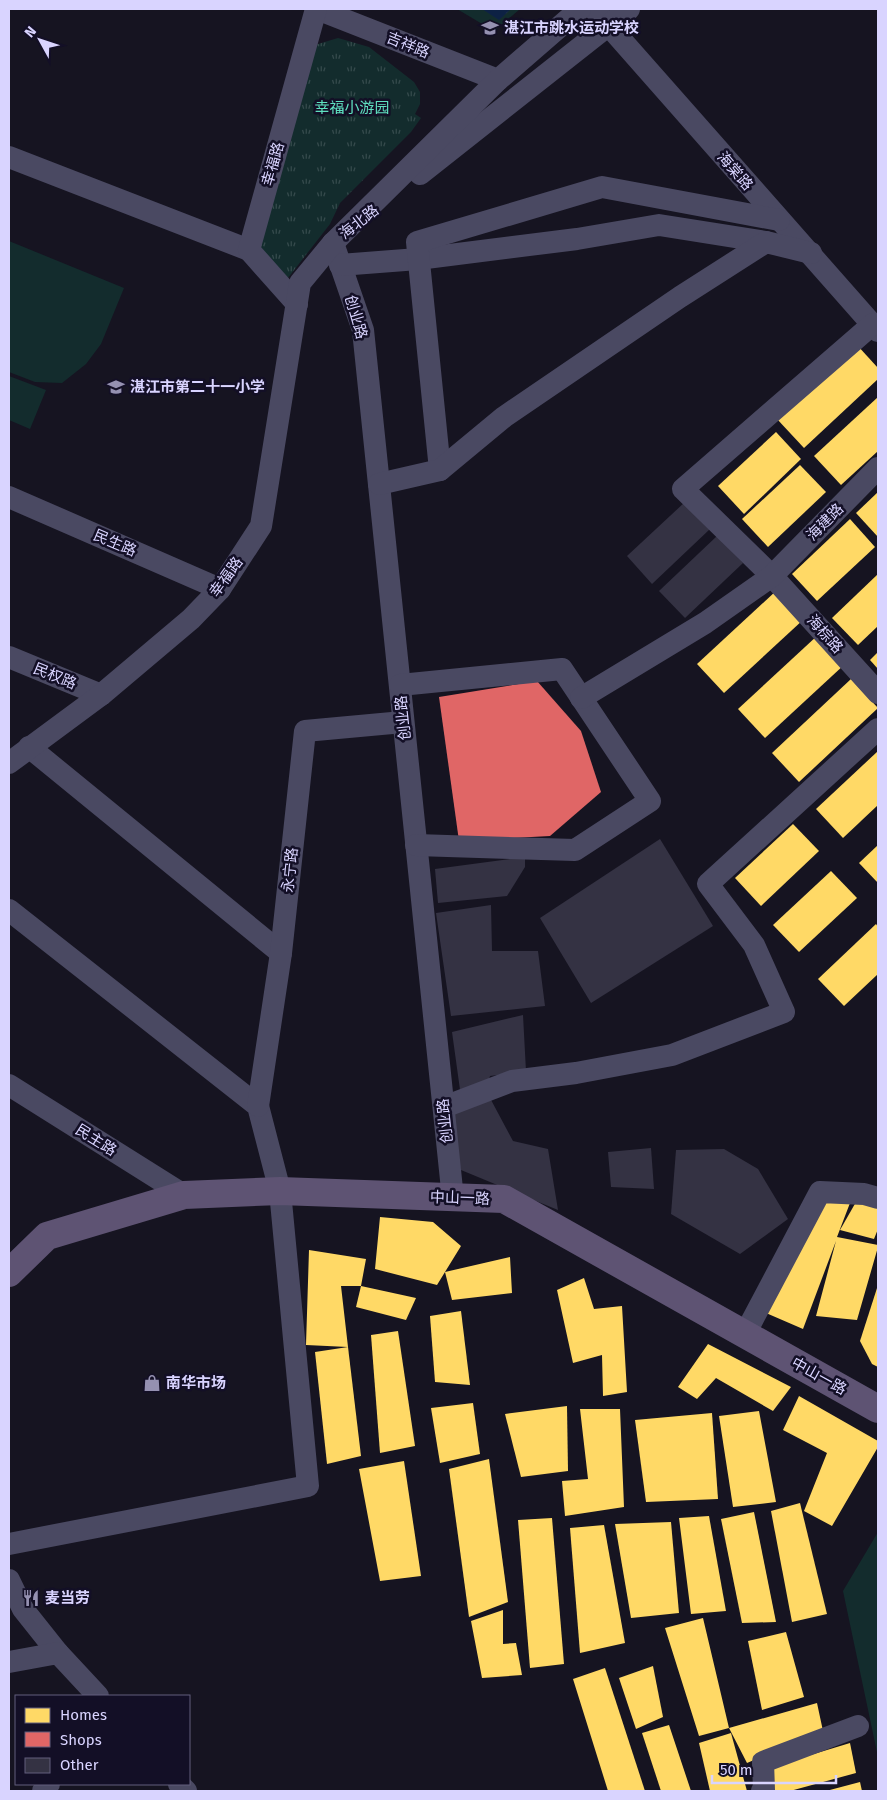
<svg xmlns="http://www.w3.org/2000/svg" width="887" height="1800" font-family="'Fira Sans','Noto Sans SC',sans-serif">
<defs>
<pattern id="park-tufts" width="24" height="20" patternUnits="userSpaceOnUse" patternTransform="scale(1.25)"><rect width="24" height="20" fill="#132c2d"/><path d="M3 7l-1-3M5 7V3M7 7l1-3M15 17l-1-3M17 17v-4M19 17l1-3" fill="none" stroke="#354a4c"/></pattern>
<pattern id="water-ripples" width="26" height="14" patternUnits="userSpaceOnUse" patternTransform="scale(1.25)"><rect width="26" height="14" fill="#0d2144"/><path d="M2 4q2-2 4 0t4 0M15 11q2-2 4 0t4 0" fill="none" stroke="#304060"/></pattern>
</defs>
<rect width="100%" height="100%" fill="#161421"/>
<polygon fill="url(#park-tufts)" points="338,38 369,47 414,82 420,92 420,104 415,114 421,118 411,132 340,203 330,224 284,283 252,250 308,47"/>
<g fill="#132c2d">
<polygon points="457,9 520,9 494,31"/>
<polygon points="9,241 124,288 101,344 86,364 62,383 35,382 9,372"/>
<polygon points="9,376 46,390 30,429 9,420"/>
<polygon points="878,1532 878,1757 843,1591"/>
</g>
<polygon fill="url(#water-ripples)" points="482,9 511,9 499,20"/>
<g fill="#ffd966">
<polygon points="857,345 878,368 878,379 804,448 777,419"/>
<polygon points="878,397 878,451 841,485 814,456"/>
<polygon points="776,432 801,459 744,514 718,486"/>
<polygon points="800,465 826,492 768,547 742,519"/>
<polygon points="878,492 878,537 856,513"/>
<polygon points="850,519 875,547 817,601 792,574"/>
<polygon points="878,574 878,626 858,645 832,618"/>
<polygon points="777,590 804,619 724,693 697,664"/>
<polygon points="818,635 845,664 765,738 738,709"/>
<polygon points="878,652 878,669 870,660"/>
<polygon points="851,679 878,708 799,782 772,753"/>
<polygon points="878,751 878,805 843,838 816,809"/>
<polygon points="793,824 819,851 761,906 735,878"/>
<polygon points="878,845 878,883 859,863"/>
<polygon points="831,871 857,898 799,952 773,925"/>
<polygon points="876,924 878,927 878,974 844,1006 818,979"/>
<polygon points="825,1199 850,1203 837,1237 878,1245 878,1247 857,1320 816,1316 836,1241 803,1329 766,1313"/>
<polygon points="856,1202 878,1207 878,1229 874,1239 840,1230"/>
<polygon points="380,1217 433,1222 461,1246 445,1272 510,1257 512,1293 452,1300 445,1272 437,1285 375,1269"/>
<polygon points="309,1250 366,1259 361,1286 341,1286 348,1347 306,1345"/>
<polygon points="584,1278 594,1309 622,1306 627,1392 603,1396 602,1355 573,1363 557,1290"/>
<polygon points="878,1285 878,1367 872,1364 860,1341"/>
<polygon points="361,1286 416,1298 406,1320 356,1307"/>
<polygon points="461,1311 470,1385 435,1382 430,1316"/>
<polygon points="398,1331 415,1446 380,1453 371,1335"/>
<polygon points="708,1344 791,1387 773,1411 716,1378 697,1399 678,1387"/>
<polygon points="348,1347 361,1456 327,1464 315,1352"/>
<polygon points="799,1396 878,1441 878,1447 832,1526 804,1511 827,1453 783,1430"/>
<polygon points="473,1403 480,1454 440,1463 431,1408"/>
<polygon points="567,1406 568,1471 521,1477 505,1414"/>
<polygon points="580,1409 620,1409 624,1507 565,1516 562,1481 588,1479"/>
<polygon points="759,1411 776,1502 733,1507 719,1416"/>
<polygon points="712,1413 718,1499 646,1502 635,1420"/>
<polygon points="489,1459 508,1602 469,1617 449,1469"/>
<polygon points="404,1461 421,1576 380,1581 359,1469"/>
<polygon points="800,1503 827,1614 792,1622 771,1511"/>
<polygon points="754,1512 776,1622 742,1623 721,1519"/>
<polygon points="709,1516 726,1611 691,1614 679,1518"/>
<polygon points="552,1518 564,1664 530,1668 518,1520"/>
<polygon points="671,1522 679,1613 631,1618 615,1524"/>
<polygon points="604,1525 625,1643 580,1653 570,1528"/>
<polygon points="503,1610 503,1644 516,1643 522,1675 482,1678 471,1621"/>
<polygon points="703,1618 729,1728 817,1703 823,1731 747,1763 729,1728 699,1736 665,1628"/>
<polygon points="786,1632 804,1697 762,1710 748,1641"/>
<polygon points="653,1666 663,1717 636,1729 619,1678"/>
<polygon points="605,1668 645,1791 608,1791 573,1679"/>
<polygon points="669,1725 691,1791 661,1791 642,1733"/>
<polygon points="731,1733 747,1791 710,1791 699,1743"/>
<polygon points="850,1743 856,1773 790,1791 774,1791 771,1767"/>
<polygon points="860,1782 862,1791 826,1791"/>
</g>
<polygon fill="#e06666" points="537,681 581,731 601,792 550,836 459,841 439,697"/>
<g fill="#343243">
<polygon points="685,502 710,529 652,584 627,556"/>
<polygon points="717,536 743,563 685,618 659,591"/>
<polygon points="660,839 713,926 591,1003 540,918"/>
<polygon points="525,857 525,867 507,896 438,903 435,869"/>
<polygon points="491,905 492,951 538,951 545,1006 451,1016 436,913"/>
<polygon points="523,1015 526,1071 490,1076 486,1089 461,1097 452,1032"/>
<polygon points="490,1098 513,1141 548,1149 558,1210 461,1170 445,1118"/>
<polygon points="651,1148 654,1189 611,1187 608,1152"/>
<polygon points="724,1149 758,1169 788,1219 740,1254 671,1214 676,1150"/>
</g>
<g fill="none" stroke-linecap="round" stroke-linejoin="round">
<g stroke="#4a4962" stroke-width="22">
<polyline points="317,9 498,80"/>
<polyline points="594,9 878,331"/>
<polyline points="9,157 249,250"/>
<polyline points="420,174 629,9"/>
<polyline points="333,243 363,330 453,1199"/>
<polyline points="340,265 418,259 577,239 659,225 766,242"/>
<polyline points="297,304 249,250 316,9"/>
<polyline points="873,324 683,489 772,576 878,693"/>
<polyline points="440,470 417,242 602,187 779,220"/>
<polyline points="379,484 440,470 504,417 680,297 766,242 811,253"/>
<polyline points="9,497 220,589"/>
<polyline points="9,657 101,695"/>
<polyline points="400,685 562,669 650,801 575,850 416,845"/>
<polyline points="581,698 705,623 772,576 878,468"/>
<polyline points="29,747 281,953"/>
<polyline points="9,763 101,695 191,619 220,589 261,526 300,283 333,243 498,80 580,9"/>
<polyline points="9,910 258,1106 280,1191 308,1486 9,1544"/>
<polyline points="9,1085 184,1195"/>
<polyline points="258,1106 281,953 305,731 403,722"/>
<polyline points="444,1107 512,1081 576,1073 672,1055 784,1012 754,945 708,884 878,729"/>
<polyline points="745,1334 820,1192 864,1194 878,1198"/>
<polyline points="9,1580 23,1609 58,1653"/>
<polyline points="9,1662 58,1653 98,1696"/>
<polyline points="179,1784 186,1791"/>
<polyline points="43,1791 49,1784"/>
<polyline points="762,1791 764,1790 763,1762 858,1726"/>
</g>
<polyline stroke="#5e5373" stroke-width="28" points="9,1273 47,1236 184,1195 280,1191 504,1199 878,1409"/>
</g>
<defs>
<g id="school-bare" transform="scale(1.35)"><path d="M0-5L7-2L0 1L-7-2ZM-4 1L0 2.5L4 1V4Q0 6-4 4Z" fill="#9591b1" stroke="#130f26" stroke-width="2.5" paint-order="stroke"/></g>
<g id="shop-bare" transform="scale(1.35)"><path d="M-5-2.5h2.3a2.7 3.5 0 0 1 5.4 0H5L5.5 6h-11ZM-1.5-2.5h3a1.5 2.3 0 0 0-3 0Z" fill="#9591b1" stroke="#130f26" stroke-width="2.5" paint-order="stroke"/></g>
<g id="restaurant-bare" transform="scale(1.35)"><path d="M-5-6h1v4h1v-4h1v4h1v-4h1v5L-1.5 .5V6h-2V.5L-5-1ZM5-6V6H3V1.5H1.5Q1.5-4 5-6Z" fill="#9591b1" stroke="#130f26" stroke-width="2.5" paint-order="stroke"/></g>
</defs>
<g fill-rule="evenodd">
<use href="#school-bare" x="490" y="28"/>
<use href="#school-bare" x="116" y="387"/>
<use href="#shop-bare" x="152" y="1383"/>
<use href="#restaurant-bare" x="31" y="1598"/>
</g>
<g text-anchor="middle" stroke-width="5" stroke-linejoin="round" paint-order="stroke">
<g font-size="15" font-weight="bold" fill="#d9d4ff" stroke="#130f26" text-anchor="start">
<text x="504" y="33">湛江市跳水运动学校</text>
<text x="130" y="392">湛江市第二十一小学</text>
<text x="166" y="1388">南华市场</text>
<text x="45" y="1603">麦当劳</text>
</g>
<g font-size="15" fill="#d9d4ff" stroke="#130f26">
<text transform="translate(408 45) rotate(22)" y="5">吉祥路</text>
<text transform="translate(273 164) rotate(-74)" y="5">幸福路</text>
<text transform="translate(735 171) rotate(49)" y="5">海棠路</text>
<text transform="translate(359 222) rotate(-38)" y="5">海北路</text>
<text transform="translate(356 317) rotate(74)" y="5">创业路</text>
<text transform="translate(825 522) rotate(-45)" y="5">海建路</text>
<text transform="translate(115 543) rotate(23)" y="5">民生路</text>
<text transform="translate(226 577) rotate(-54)" y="5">幸福路</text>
<text transform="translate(825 634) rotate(48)" y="5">海棕路</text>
<text transform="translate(55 676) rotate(22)" y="5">民权路</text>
<text transform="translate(403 718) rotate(-96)" y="5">创业路</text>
<text transform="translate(290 870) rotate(-84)" y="5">永宁路</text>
<text transform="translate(445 1121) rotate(-96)" y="5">创业路</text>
<text transform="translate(96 1140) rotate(32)" y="5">民主路</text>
<text transform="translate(460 1198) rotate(2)" y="5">中山一路</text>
<text transform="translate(819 1376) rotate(29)" y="5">中山一路</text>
</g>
<g font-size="15" fill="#5fe0c0" stroke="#130f26">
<text x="352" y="113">幸福小游园</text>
</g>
</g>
<rect width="887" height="1800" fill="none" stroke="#d9d4ff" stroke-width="20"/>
<rect x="15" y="1695" width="175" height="90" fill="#130f26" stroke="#625e7d"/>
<rect x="25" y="1708" width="25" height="15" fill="#ffd966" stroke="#625e7d"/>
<text x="60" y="1720" font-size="15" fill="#d9d4ff">Homes</text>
<rect x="25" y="1732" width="25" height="15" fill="#e06666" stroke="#625e7d"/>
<text x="60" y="1745" font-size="15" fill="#d9d4ff">Shops</text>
<rect x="25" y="1758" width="25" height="15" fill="#343243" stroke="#625e7d"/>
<text x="60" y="1770" font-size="15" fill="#d9d4ff">Other</text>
<g transform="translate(40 40) rotate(310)" stroke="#130f26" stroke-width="4" paint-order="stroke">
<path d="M0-4L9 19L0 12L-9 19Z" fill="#d9d4ff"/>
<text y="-8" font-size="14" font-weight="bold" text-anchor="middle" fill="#d9d4ff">N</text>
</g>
<path d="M712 1775v8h124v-8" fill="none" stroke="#d9d4ff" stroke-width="2.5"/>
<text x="720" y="1775" font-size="15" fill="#d9d4ff" stroke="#130f26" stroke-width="4" paint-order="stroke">50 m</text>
</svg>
